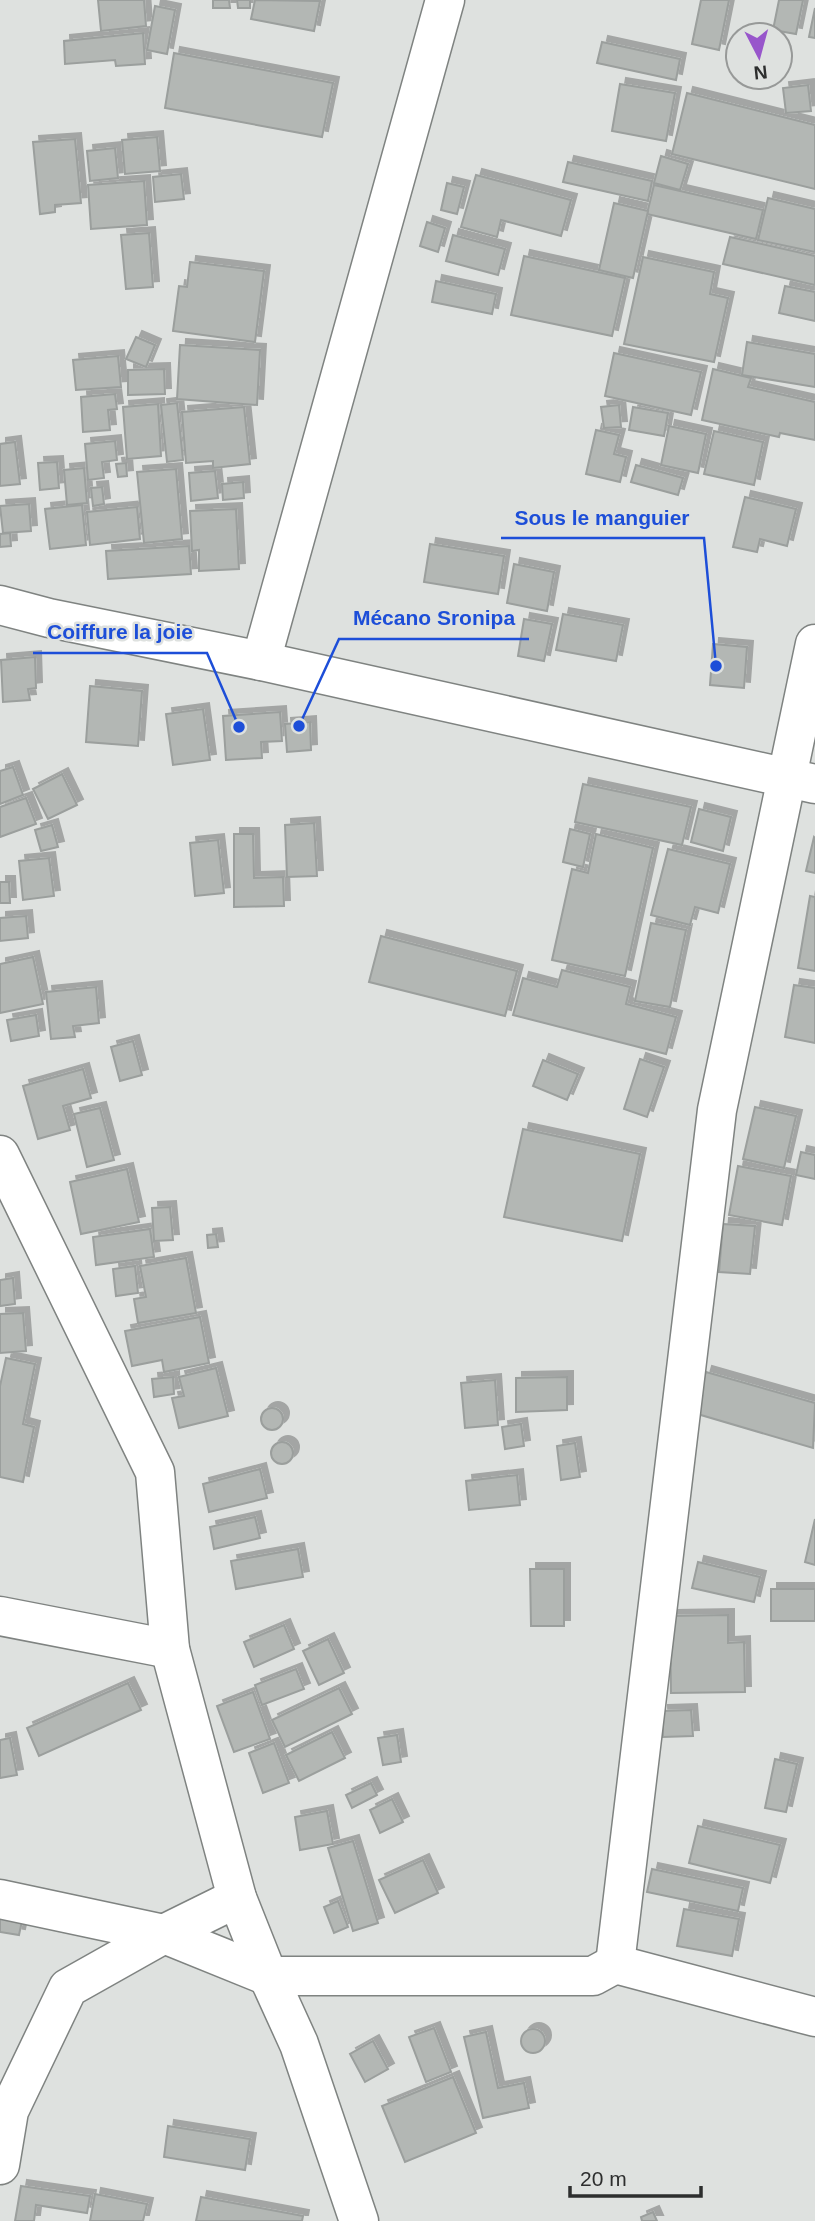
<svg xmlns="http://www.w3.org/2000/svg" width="815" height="2221" font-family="Arial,sans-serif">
<defs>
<filter id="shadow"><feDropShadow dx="6" dy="-6" stdDeviation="0" flood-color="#0004"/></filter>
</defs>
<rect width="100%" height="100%" fill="#dee1df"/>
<g fill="#b3b7b4" stroke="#9b9f9d" stroke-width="2" filter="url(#shadow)">
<polygon points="98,0 144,0 146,26 101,31"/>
<polygon points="213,0 229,0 230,8 213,8"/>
<polygon points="237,0 250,0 250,8 238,8"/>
<polygon points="255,0 320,1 314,31 251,19"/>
<polygon points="701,0 729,0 719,50 692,44"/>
<polygon points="779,0 803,0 796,34 773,30"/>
<polygon points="155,6 175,10 167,54 147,50"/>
<polygon points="815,8 815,38 809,37"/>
<polygon points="143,33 145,64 116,66 115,60 65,64 64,41"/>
<polygon points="602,42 680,59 676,80 597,63"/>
<polygon points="174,53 333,83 322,137 165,108"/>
<polygon points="620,84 675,93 666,141 612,131"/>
<polygon points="808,85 811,111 786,113 783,88"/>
<polygon points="687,93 815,125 815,189 672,154"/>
<polygon points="157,137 160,171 125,174 122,140"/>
<polygon points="75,139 81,203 55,205 55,212 40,214 33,142"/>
<polygon points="115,148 118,178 90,181 87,151"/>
<polygon points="661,156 688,164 680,190 654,183"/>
<polygon points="568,162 652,181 648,201 563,182"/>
<polygon points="181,174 184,199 155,202 153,177"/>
<polygon points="476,175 571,200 561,236 501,220 497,237 461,227"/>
<polygon points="144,181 147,225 91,229 88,185"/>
<polygon points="447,183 464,187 457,214 441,210"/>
<polygon points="654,185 763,210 756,239 647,214"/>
<polygon points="768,198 815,209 815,252 758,240"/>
<polygon points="614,203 648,211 633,278 599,270"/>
<polygon points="427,222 445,228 438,252 420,246"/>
<polygon points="149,233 153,287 126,289 121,235"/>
<polygon points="453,235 505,249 498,275 446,261"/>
<polygon points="730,237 815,256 815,285 723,264"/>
<polygon points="524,256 625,278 612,336 511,315"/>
<polygon points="643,257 714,272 710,294 728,298 714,362 624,344"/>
<polygon points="190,262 264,271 255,342 173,331 179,286 187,287"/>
<polygon points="436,281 496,294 492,314 432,302"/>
<polygon points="785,286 815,292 815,321 779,313"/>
<polygon points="136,337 155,345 146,367 126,359"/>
<polygon points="747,342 815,354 815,387 742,375"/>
<polygon points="180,345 260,350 257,405 177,399"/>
<polygon points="614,353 701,372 691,415 605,396"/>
<polygon points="118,356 121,387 76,390 73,360"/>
<polygon points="164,369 165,394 128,395 128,370"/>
<polygon points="713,369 751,378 748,387 815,402 815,440 780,433 779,437 702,420"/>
<polygon points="115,394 117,409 108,410 110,430 83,432 81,397"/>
<polygon points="177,403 183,460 167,462 161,405"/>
<polygon points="158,404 161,456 127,459 123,407"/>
<polygon points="619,405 621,427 604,428 601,407"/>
<polygon points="244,407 250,464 213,468 213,461 186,463 182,412"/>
<polygon points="633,407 668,413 664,436 629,430"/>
<polygon points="669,426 706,434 698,473 661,465"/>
<polygon points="596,430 619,435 614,454 626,457 620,482 586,474"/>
<polygon points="714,431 763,442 754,485 704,474"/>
<polygon points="115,441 117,460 102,462 104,478 88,480 85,444"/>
<polygon points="15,442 20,484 0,486 0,444"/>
<polygon points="57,462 59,488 40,490 38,463"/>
<polygon points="126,463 127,476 118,477 116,464"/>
<polygon points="636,465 683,478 678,495 631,482"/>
<polygon points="84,468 87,503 67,505 64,470"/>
<polygon points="176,469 182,539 144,543 137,472"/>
<polygon points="215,471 218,498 191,501 189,473"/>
<polygon points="243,482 244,498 223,500 222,484"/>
<polygon points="102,487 104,504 93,506 91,488"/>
<polygon points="745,497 796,509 787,546 760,539 757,552 733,547"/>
<polygon points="29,504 31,531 3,533 0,506"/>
<polygon points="82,505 86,545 50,549 45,509"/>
<polygon points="137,507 140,539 90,545 87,512"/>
<polygon points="236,509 239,569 199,571 199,550 192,551 190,511"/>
<polygon points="10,533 11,546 0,547 0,534"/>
<polygon points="430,544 504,556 498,594 424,582"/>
<polygon points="189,546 191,574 108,579 106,551"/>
<polygon points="514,564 554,572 547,611 507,603"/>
<polygon points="563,614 623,625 616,661 556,650"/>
<polygon points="524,619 552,624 544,661 518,656"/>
<polygon points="713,644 747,647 744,688 710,685"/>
<polygon points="35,657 36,688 28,689 30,700 3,702 1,660"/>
<polygon points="90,686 142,691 138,746 86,742"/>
<polygon points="203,709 210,760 173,765 166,714"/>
<polygon points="280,712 282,741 261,742 262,758 226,760 223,716"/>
<polygon points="310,722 311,750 287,752 285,724"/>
<polygon points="13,767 23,795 0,804 0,771"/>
<polygon points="62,774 77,805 48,819 33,789"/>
<polygon points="583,784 691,807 682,845 575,822"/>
<polygon points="26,798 36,824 0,837 0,807"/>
<polygon points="699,809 731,817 723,851 691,842"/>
<polygon points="314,823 317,876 287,877 285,825"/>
<polygon points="52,825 58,847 41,851 35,830"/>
<polygon points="570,829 590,834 583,867 563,862"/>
<polygon points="234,834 253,834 254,878 283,877 284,906 234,907"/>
<polygon points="596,834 653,848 625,976 552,960 572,869 588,873"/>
<polygon points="814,837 815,838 815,873 806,871"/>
<polygon points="218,840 224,893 195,896 190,843"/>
<polygon points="668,849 730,864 718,913 695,907 690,925 651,915"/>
<polygon points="49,858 54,896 23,900 19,861"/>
<polygon points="0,882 9,882 10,903 0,903"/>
<polygon points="810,896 815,897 815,971 798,968"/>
<polygon points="26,916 28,938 0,941 0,918"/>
<polygon points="651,923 686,930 670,1007 635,1001"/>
<polygon points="381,936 517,971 505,1016 369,982"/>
<polygon points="33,957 43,1004 0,1013 0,964"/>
<polygon points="562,970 630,987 626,1004 676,1017 666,1054 513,1015 523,978 557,987"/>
<polygon points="794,985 815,988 815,1043 785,1037"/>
<polygon points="96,987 99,1023 73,1026 75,1037 51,1039 46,992"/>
<polygon points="36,1015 39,1036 11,1041 7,1020"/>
<polygon points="133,1041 142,1075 120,1081 111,1047"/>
<polygon points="640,1059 664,1067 647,1117 624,1109"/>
<polygon points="543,1060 578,1074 567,1100 533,1086"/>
<polygon points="83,1069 91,1098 63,1106 70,1130 38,1139 23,1086"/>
<polygon points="755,1107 796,1116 784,1168 743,1159"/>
<polygon points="100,1108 114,1160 87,1167 74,1114"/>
<polygon points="523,1129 640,1154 622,1241 504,1217"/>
<polygon points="801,1152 815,1155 815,1179 796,1175"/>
<polygon points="738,1166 791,1176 782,1225 729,1215"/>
<polygon points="127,1169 139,1222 81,1234 70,1182"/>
<polygon points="170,1207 173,1240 154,1241 152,1208"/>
<polygon points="723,1224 755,1226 750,1274 719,1272"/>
<polygon points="150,1229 154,1257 96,1265 93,1237"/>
<polygon points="216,1234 218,1247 208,1248 207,1235"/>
<polygon points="186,1258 196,1313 138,1323 134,1299 146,1297 140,1266"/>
<polygon points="135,1266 138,1293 116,1296 113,1269"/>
<polygon points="13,1278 15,1304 0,1306 0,1280"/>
<polygon points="23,1313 26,1351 0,1353 0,1314"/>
<polygon points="200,1317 209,1363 164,1372 162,1360 132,1366 125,1331"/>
<polygon points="6,1358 35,1364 23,1424 34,1427 23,1482 0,1477 0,1386"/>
<polygon points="216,1368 228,1416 179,1428 172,1398 184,1396 179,1377"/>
<polygon points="706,1372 815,1403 813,1448 694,1413"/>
<polygon points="173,1377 174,1394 154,1397 152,1379"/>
<polygon points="567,1377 567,1410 516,1412 516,1378"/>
<polygon points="495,1380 498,1425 465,1428 461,1383"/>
<circle cx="272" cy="1419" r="11"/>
<polygon points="521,1424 524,1446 505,1449 502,1427"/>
<circle cx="282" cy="1453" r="11"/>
<polygon points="575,1443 580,1477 561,1480 557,1446"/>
<polygon points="260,1469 267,1498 209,1512 203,1484"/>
<polygon points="517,1475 520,1505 469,1510 466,1481"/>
<polygon points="255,1517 260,1538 214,1549 210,1527"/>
<polygon points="815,1519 815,1565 805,1562"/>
<polygon points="298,1549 303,1577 236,1589 231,1561"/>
<polygon points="698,1562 760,1577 754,1602 692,1588"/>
<polygon points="530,1569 564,1569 564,1626 531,1626"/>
<rect x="771" y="1589" width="44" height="32"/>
<polygon points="728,1615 728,1643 744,1642 745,1692 671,1693 670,1616"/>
<polygon points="284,1625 294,1649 254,1667 244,1642"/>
<polygon points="328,1639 344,1673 319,1685 303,1651"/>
<polygon points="296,1669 304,1689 262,1705 255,1685"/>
<polygon points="128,1683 141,1710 39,1756 27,1728"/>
<polygon points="339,1688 352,1714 285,1747 272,1720"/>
<polygon points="253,1692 270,1739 234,1752 217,1706"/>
<polygon points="691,1710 693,1736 663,1737 662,1711"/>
<polygon points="332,1732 345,1758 299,1781 286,1755"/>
<polygon points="397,1735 401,1762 383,1765 378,1738"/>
<polygon points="10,1738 17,1775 0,1778 0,1740"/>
<polygon points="274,1743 289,1783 263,1793 249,1753"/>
<polygon points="775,1759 797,1764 786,1812 765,1808"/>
<polygon points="371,1783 377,1795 352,1808 346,1795"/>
<polygon points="392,1799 403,1822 380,1833 370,1810"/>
<polygon points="327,1811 333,1844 300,1850 295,1817"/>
<polygon points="698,1826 780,1845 770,1883 689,1863"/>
<polygon points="353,1841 378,1923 353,1931 328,1848"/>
<polygon points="423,1860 438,1893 395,1913 379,1880"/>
<polygon points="652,1869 743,1888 738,1911 647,1892"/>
<polygon points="338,1901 348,1927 334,1933 324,1907"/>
<polygon points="0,1907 24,1911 19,1935 0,1932"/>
<polygon points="684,1909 739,1919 732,1956 677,1946"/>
<polygon points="434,2028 451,2072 426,2082 409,2037"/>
<circle cx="533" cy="2041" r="12"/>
<polygon points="486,2032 498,2088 524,2083 529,2108 483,2118 464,2037"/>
<polygon points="373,2041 388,2069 365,2082 350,2054"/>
<polygon points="453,2077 476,2133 405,2162 382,2106"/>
<polygon points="168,2126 250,2139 245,2170 164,2157"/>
<polygon points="21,2186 90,2196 87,2213 36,2205 34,2221 15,2221"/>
<polygon points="95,2194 147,2204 143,2221 90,2221"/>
<polygon points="201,2197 303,2216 302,2221 196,2221"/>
<polygon points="653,2212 657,2221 642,2221 641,2217"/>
</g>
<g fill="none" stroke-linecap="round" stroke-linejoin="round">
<g stroke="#7f8381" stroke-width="41">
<g id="minor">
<polyline points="0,605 49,618 261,661 815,784"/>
<polyline points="261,661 445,0"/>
<polyline points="0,1155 155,1472 170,1649 237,1898 268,1976 299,2044 359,2221"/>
<polyline points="0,1616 170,1649"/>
<polyline points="0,1899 164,1934 268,1976 593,1976 615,1964 815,2017"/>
<polyline points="615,1964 717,1110 815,644"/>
<polyline points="0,2165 9,2111 68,1988 164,1934 237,1898"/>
</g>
</g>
<use href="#minor" stroke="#fff" stroke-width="38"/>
</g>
<path fill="none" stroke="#1d4ed8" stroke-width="2.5" d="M716 666L704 538H501M299 726L339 639H529M239 727L207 653H33"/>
<g fill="#1d4ed8" stroke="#dee1df" stroke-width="2.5">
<circle cx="716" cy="666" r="7"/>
<circle cx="299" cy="726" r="7"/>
<circle cx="239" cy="727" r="7"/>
</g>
<g font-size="21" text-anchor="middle" font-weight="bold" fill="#1d4ed8" stroke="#dee1df" stroke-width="5" stroke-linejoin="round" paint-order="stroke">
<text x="602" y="525">Sous le manguier</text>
<text x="434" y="625">Mécano Sronipa</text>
<text x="120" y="639">Coiffure la joie</text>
</g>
<g transform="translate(759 56) rotate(174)"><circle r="33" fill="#dee1df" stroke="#979998" stroke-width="2"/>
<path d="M0-5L12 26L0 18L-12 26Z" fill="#9856cb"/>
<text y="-10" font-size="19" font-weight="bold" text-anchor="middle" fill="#2d2e2e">N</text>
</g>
<path d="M570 2186v10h131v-10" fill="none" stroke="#2d2e2e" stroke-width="3.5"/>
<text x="580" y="2186" font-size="21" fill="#2d2e2e" stroke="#dee1df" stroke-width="5" paint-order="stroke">20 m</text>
</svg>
